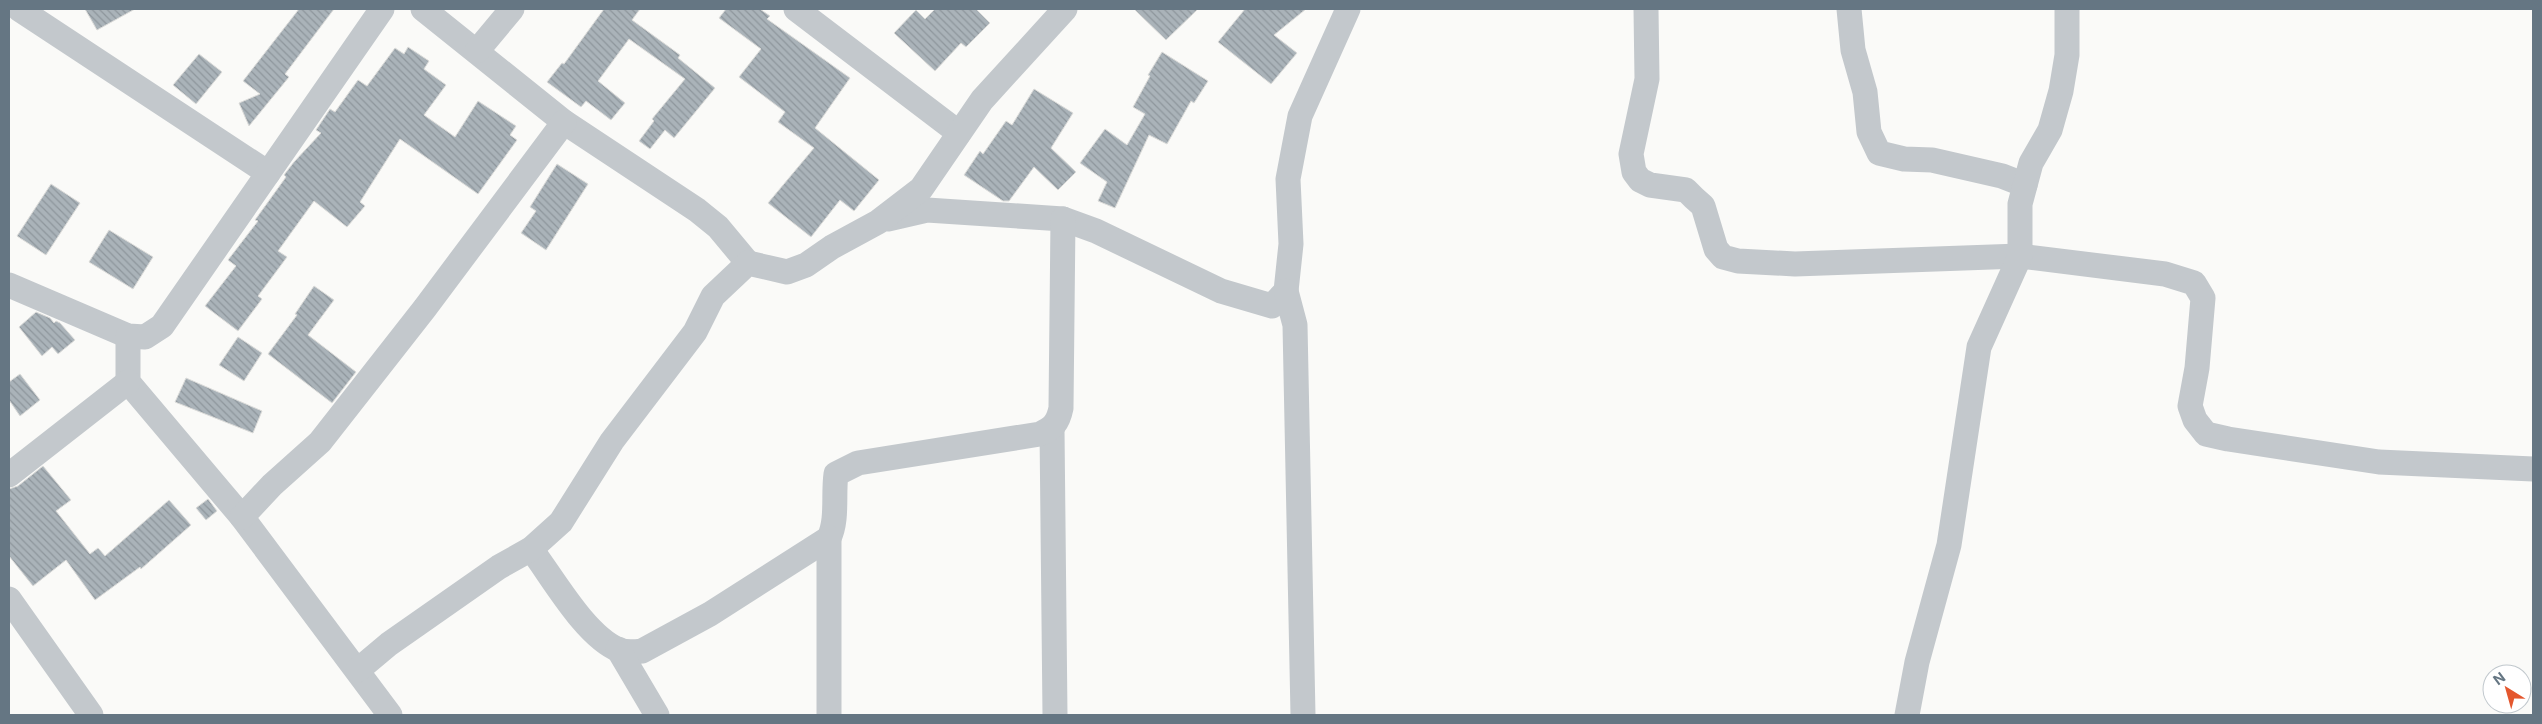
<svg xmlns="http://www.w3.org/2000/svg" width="2542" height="724" font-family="Inter,sans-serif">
<defs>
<pattern id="building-back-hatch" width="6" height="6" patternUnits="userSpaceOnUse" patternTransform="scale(1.25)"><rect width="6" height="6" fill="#aab3b9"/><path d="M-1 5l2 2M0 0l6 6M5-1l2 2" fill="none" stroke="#8e969c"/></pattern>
</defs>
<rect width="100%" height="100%" fill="#fafaf8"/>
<g fill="url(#building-back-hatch)" stroke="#dcdcda">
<polygon points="85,9 135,9 97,30"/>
<polygon points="299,9 334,9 285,74 289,77 249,126 239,103 260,94 243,81"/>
<polygon points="604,9 640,9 632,20 680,55 678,58 715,88 674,138 665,130 650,149 639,141 654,121 652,119 685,79 629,39 598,81 625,103 611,120 586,101 581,107 547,82 562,63 564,64"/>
<polygon points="726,9 760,9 770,16 767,19 850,78 815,128 879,180 854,211 840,200 811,237 768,203 814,148 778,122 785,112 739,77 761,49 719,18"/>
<polygon points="935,9 976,9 990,23 966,47 961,43 935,71 894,33 916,10 925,19"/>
<polygon points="1134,9 1198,9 1166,40"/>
<polygon points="1245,9 1306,9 1274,35 1297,53 1271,84 1218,42"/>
<polygon points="408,47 429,61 424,69 446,85 424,115 455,137 478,101 516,126 510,135 517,140 478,194 400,139 360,202 365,206 347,227 314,201 278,251 287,257 258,296 262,299 238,331 205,306 236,266 228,260 258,221 255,220 286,177 284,175 294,162 321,133 316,130 330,109 335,112 358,80 367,86 395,48 404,54"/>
<polygon points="1162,52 1208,81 1194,103 1191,101 1167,144 1149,135 1115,208 1098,201 1107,182 1080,163 1105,129 1127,145 1145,114 1133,107 1150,76 1148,75"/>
<polygon points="199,54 222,72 196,104 173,85"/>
<polygon points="1034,89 1073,113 1051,148 1076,172 1058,190 1034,167 1009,201 1003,201 964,175 980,151 983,154 1006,121 1012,125"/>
<polygon points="557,164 588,184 546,250 521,233 536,211 530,207"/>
<polygon points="51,184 80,203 46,255 17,236"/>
<polygon points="109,230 153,257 133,289 89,262"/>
<polygon points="314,286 334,300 308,335 356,372 332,403 268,354 297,315 295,314"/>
<polygon points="36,312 50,318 54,323 56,321 60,323 75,340 58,354 52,347 42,356 19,327"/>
<polygon points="238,337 262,353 244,381 219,365"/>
<polygon points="20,374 40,400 20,416 9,400 9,382"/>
<polygon points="186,378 262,411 253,433 175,402"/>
<polygon points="43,466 71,500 56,511 90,554 98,548 105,556 169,500 191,525 141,569 140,567 95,600 66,560 33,586 9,556 9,489 18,486"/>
<polygon points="208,499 217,511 206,520 196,508"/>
</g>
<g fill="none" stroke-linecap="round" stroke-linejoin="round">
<g stroke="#c3c8cc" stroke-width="25">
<polyline points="19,9 268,173"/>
<polyline points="423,9 564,122 697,210 718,227 748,263"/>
<polyline points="796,9 959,133"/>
<polyline points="1646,9 1647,79 1631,154 1634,172 1640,180 1650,185 1686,190 1694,198 1703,206 1716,249 1723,257 1738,261 1795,264 2020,256 2165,274 2194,283 2203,298 2197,368 2190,406 2195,420 2206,434 2228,439 2379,462 2533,469"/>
<polyline points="1849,9 1853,50 1865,92 1869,132 1879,153 1904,159 1932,160 2002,176 2025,185"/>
<polyline points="477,51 512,9"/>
<polyline points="888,219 927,210 1063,219 1096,231 1221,291 1272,306 1286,291 1291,244 1288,179 1300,116 1348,9"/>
<polyline points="9,285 128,336 145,337 162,326 382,9"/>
<polyline points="1286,291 1295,325 1303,715"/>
<polyline points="128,336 128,382 242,517 390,715"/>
<polyline points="1052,429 1055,715"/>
<polyline points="9,475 128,382"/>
<polyline points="242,517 272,485 320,442 425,308 564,122"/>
<path d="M 531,549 C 553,578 585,636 619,650 C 627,653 634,652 642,651 L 710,614 L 829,538 C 838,519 833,495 836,474 L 858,463 L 1040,434 C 1053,428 1058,423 1061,408 L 1063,219"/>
<polyline points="9,599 91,715"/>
<polyline points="618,649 657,715"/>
<polyline points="358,670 389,644 499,567 531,549 561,522 612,441 695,332 713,296 748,263 787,272 806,265 832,247 878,222 921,189 982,100 1065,9"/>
<polyline points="829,715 829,538"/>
<polyline points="1907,715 1917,662 1949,545 1979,347 2020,256 2020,204 2031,163 2050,130 2061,91 2067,55 2067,9"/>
</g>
</g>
<rect width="2542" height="724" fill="none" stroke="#657683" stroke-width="20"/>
<g transform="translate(2507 689) rotate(323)"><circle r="24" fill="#ffffff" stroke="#c1c8cd"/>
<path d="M0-4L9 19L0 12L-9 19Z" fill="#e4572e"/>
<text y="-8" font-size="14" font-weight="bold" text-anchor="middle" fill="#657683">N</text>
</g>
</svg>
